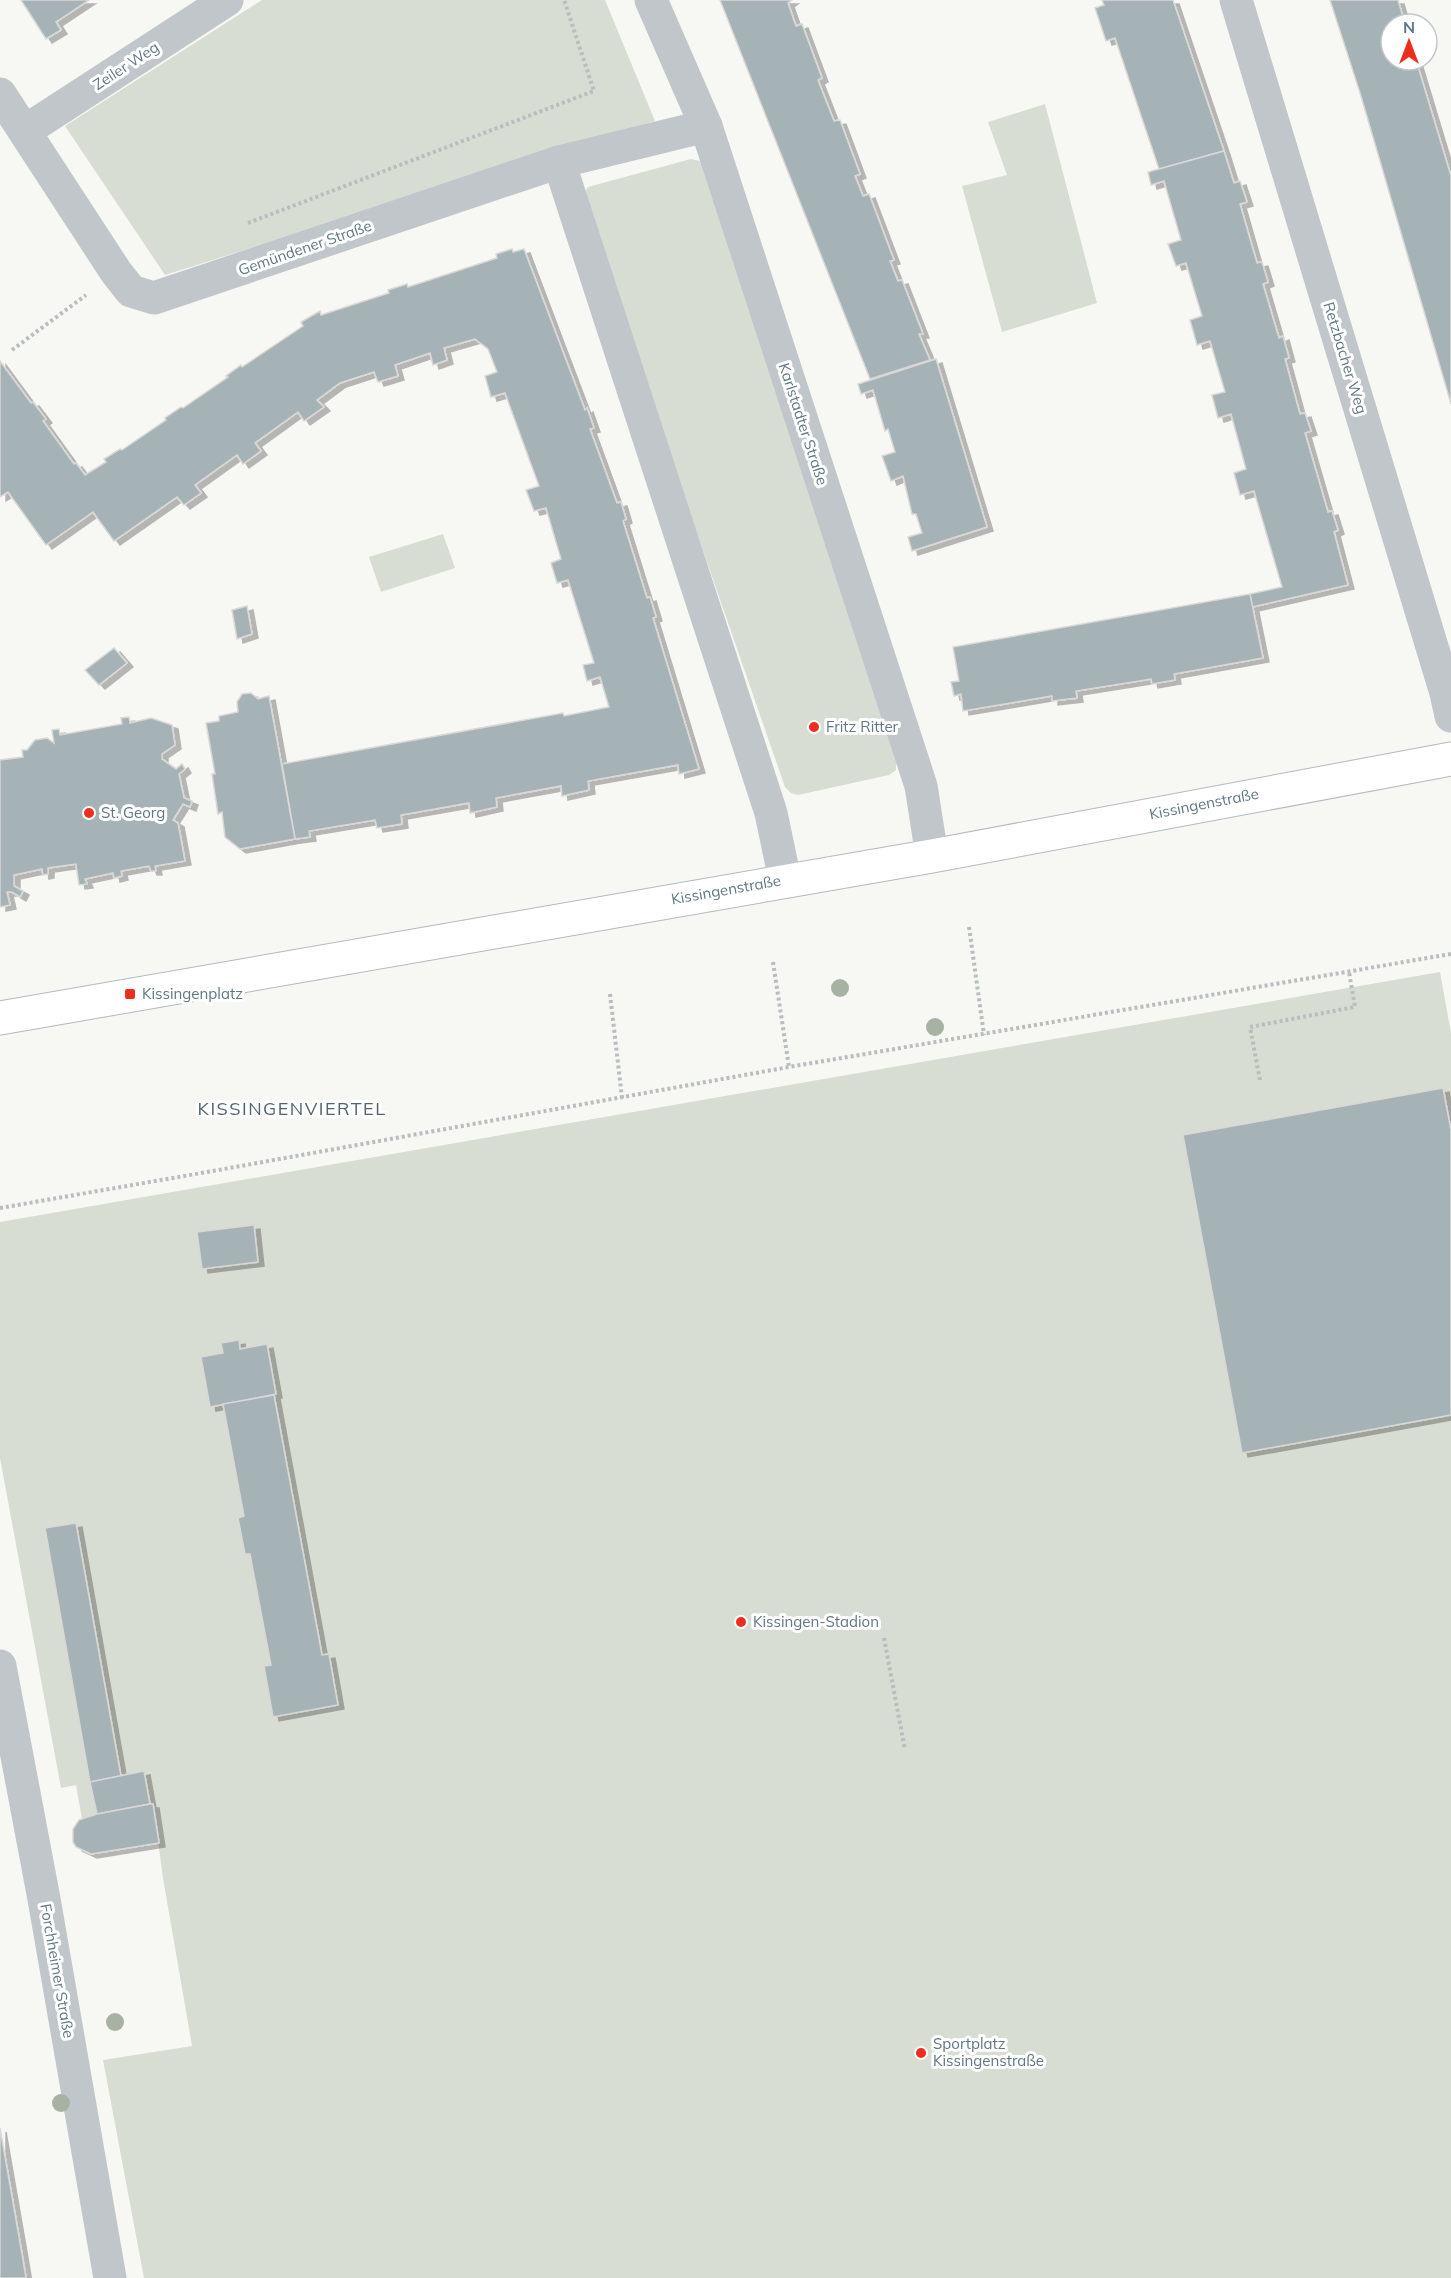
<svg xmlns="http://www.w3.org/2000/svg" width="1451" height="2278" font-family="Mulish,sans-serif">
<defs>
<filter id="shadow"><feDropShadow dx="6" dy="4" stdDeviation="0" flood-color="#0004"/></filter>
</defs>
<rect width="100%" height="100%" fill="#f7f7f4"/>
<g fill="#d8ddd3">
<polygon points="262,0 605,0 655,121 165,275 65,126"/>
<polygon points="1045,104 1097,303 1002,332 962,186 1007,175 988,122"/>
<polygon points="691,159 700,161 706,168 896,762 896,770 889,775 798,795 791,793 785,787 582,202 583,194 588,187"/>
<polygon points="443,534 455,568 381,592 369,557"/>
<polygon points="1440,972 1451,1033 1451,2278 144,2278 103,2060 192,2046 163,1878 153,1804 97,1814 82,1819 76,1785 61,1788 0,1458 0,1222"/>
</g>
<g fill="#a6b3b6" stroke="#d9d8d6" stroke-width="1.5" filter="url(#shadow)">
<polygon points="21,0 89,0 56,22 61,30 46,39"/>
<polygon points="720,0 792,0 788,3 796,26 802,24 822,78 818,80 834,121 840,120 860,174 855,176 863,196 869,194 894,260 890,261 898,281 902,280 923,334 919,334 930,360 870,379"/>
<polygon points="1102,0 1173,0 1224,151 1159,169 1115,38 1106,41 1095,8 1104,5"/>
<polygon points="1330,0 1398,0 1405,24 1391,24 1391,60 1416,60 1451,176 1451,404 1361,96"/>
<polygon points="1224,151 1234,183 1240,181 1247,202 1240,204 1257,263 1262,262 1268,282 1263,284 1279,338 1283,336 1289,358 1285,359 1300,414 1305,413 1311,431 1305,433 1328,512 1332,511 1338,530 1334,532 1348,585 1252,607 1250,594 1282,587 1254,491 1240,495 1234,473 1246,469 1231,414 1218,418 1212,395 1225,392 1210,341 1197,345 1190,320 1202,316 1186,263 1176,266 1168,244 1181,240 1164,181 1151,185 1148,172"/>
<polygon points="512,249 513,252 524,249 585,410 587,408 594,428 590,429 617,503 621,502 626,519 623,521 647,598 650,597 656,617 653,618 699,769 679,774 678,765 588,781 589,790 562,796 561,786 496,798 497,807 470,813 469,803 401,815 402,824 377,828 375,820 309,831 310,837 295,839 282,764 563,713 564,716 609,707 600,677 587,681 583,665 594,663 568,580 557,583 551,563 561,559 546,508 534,511 526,490 539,486 505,393 491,397 485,376 497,372 488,349 475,339 444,348 447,360 433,365 430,353 395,365 398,376 378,382 374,372 340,383 317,400 324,407 304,421 298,412 255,443 261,451 243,464 237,455 195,485 201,493 184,505 177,497 114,541 93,512 46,545 8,492 0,497 0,361 31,403 33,402 46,419 43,421 74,464 76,463 85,475 106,462 104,459 120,449 122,450 166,420 165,418 181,407 183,408 228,377 226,376 241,365 242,367 303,326 301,322 320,311 321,315 389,293 388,290 407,284 408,287 497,258 496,254"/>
<polygon points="936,359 987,527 912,551 908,537 922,533 916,514 912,514 903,476 891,481 882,456 895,452 888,429 885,431 873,390 861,394 858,384"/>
<polygon points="1250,594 1263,658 1174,674 1175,680 1152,684 1151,679 1076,691 1077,698 1052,701 1052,696 963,711 961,694 954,696 951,682 959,681 953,647"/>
<polygon points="247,606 252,634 237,639 232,610"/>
<polygon points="114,648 127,663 99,685 85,670"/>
<polygon points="251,693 258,699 269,696 295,839 240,849 225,837 222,812 218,814 212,774 215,774 206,723 219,721 219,716 238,712 237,702 242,694"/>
<polygon points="129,717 130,723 151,718 172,725 175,745 162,754 162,759 176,769 182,764 185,769 179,774 184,798 192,801 190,807 183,804 173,820 178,823 185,861 155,866 156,871 151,871 149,866 121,871 122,876 114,878 113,873 85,879 87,884 79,885 76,864 48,868 48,874 43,875 42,869 14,875 14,886 23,891 20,897 12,892 7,892 10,905 0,907 0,760 23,757 22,750 27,750 35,740 47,738 54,743 52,730 59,729 60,735 122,724 121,718"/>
<polygon points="1443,1088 1451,1130 1451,1415 1242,1453 1183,1135"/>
<polygon points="254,1225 258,1262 202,1269 197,1232"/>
<polygon points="239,1340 240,1349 267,1344 276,1394 210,1407 201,1357 223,1353 221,1343"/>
<polygon points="274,1395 322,1655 329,1654 338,1705 273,1717 264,1666 271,1665 250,1554 245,1554 238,1518 244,1516 223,1404"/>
<polygon points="76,1523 121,1776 90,1782 45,1528"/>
<polygon points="144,1771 150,1804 97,1814 90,1782"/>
<polygon points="150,1804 153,1804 159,1843 91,1854 76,1847 73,1842 73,1829 79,1820 97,1814"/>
<polygon points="0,2128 22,2254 26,2278 0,2278"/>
</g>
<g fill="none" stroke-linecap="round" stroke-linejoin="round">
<g stroke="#b2babe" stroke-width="35">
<polyline id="secondary" points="0,1018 932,856 1451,759"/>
</g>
<g stroke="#b8bdbf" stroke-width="4" stroke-dasharray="3 3" stroke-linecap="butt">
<polyline points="248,223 594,91 564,0"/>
<polyline points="12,350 86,295"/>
<polyline points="969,927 984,1035"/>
<polyline points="773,962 789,1067"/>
<polyline points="610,994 622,1098"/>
<polyline points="1260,1080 1250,1027 1355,1007 1349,972"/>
<polyline points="0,1208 213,1171 789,1067 1451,954"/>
<polyline points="884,1638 905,1750"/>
</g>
<g stroke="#c0c6c9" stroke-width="33">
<polyline points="651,0 706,126 921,786 932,856"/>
<polyline points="1236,0 1446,693 1451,716"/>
<polyline points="0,94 116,272 131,291 154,298 559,162 706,126"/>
<polyline points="25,131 227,0"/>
<polyline points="559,162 771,813 785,880"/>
<polyline points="0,1666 44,1899 110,2278"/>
</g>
<use href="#secondary" stroke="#fff" stroke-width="33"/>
</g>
<g fill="#a8b2a3">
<circle cx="840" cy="988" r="9"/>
<circle cx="935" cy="1027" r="9"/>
<circle cx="115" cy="2022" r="9"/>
<circle cx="61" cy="2103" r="9"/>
</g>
<g fill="#ef2d1c" stroke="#fff" stroke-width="2">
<circle cx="814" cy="727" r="6"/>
<circle cx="89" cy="813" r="6"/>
<rect x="124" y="988" width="12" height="12" rx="3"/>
<circle cx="741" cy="1622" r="6"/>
<circle cx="921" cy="2053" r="6"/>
</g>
<g text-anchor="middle" stroke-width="6" stroke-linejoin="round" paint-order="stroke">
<g font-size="15" fill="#607881" stroke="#fff">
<text transform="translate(126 66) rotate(-33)" y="5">Zeiler Weg</text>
<text transform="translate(305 248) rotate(-19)" y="5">Gemündener Straße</text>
<text transform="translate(1345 358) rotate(73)" y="5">Retzbacher Weg</text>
<text transform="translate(803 424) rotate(72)" y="5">Karlstadter Straße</text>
<text transform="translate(1204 804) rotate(-11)" y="5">Kissingenstraße</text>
<text transform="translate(726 890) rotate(-10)" y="5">Kissingenstraße</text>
<text transform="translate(57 1971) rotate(80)" y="5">Forchheimer Straße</text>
</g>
<g font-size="15" fill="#607881" stroke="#fff" text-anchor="start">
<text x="826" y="732">Fritz Ritter</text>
<text x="101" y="818">St. Georg</text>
<text x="142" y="999">Kissingenplatz</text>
<text x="753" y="1627">Kissingen-Stadion</text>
<text x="933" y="2049">Sportplatz<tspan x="933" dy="17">Kissingenstraße</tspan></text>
</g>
<g font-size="18" letter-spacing="1.5" fill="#53646c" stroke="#fff">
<text x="292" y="1115">KISSINGENVIERTEL</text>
</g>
</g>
<g transform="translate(1409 42)"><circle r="28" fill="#ffffff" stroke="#bfc9cd" stroke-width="1.5"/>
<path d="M0-4.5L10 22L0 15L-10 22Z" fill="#ef2d1c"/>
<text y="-9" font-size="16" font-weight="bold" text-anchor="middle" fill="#607881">N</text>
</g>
</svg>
